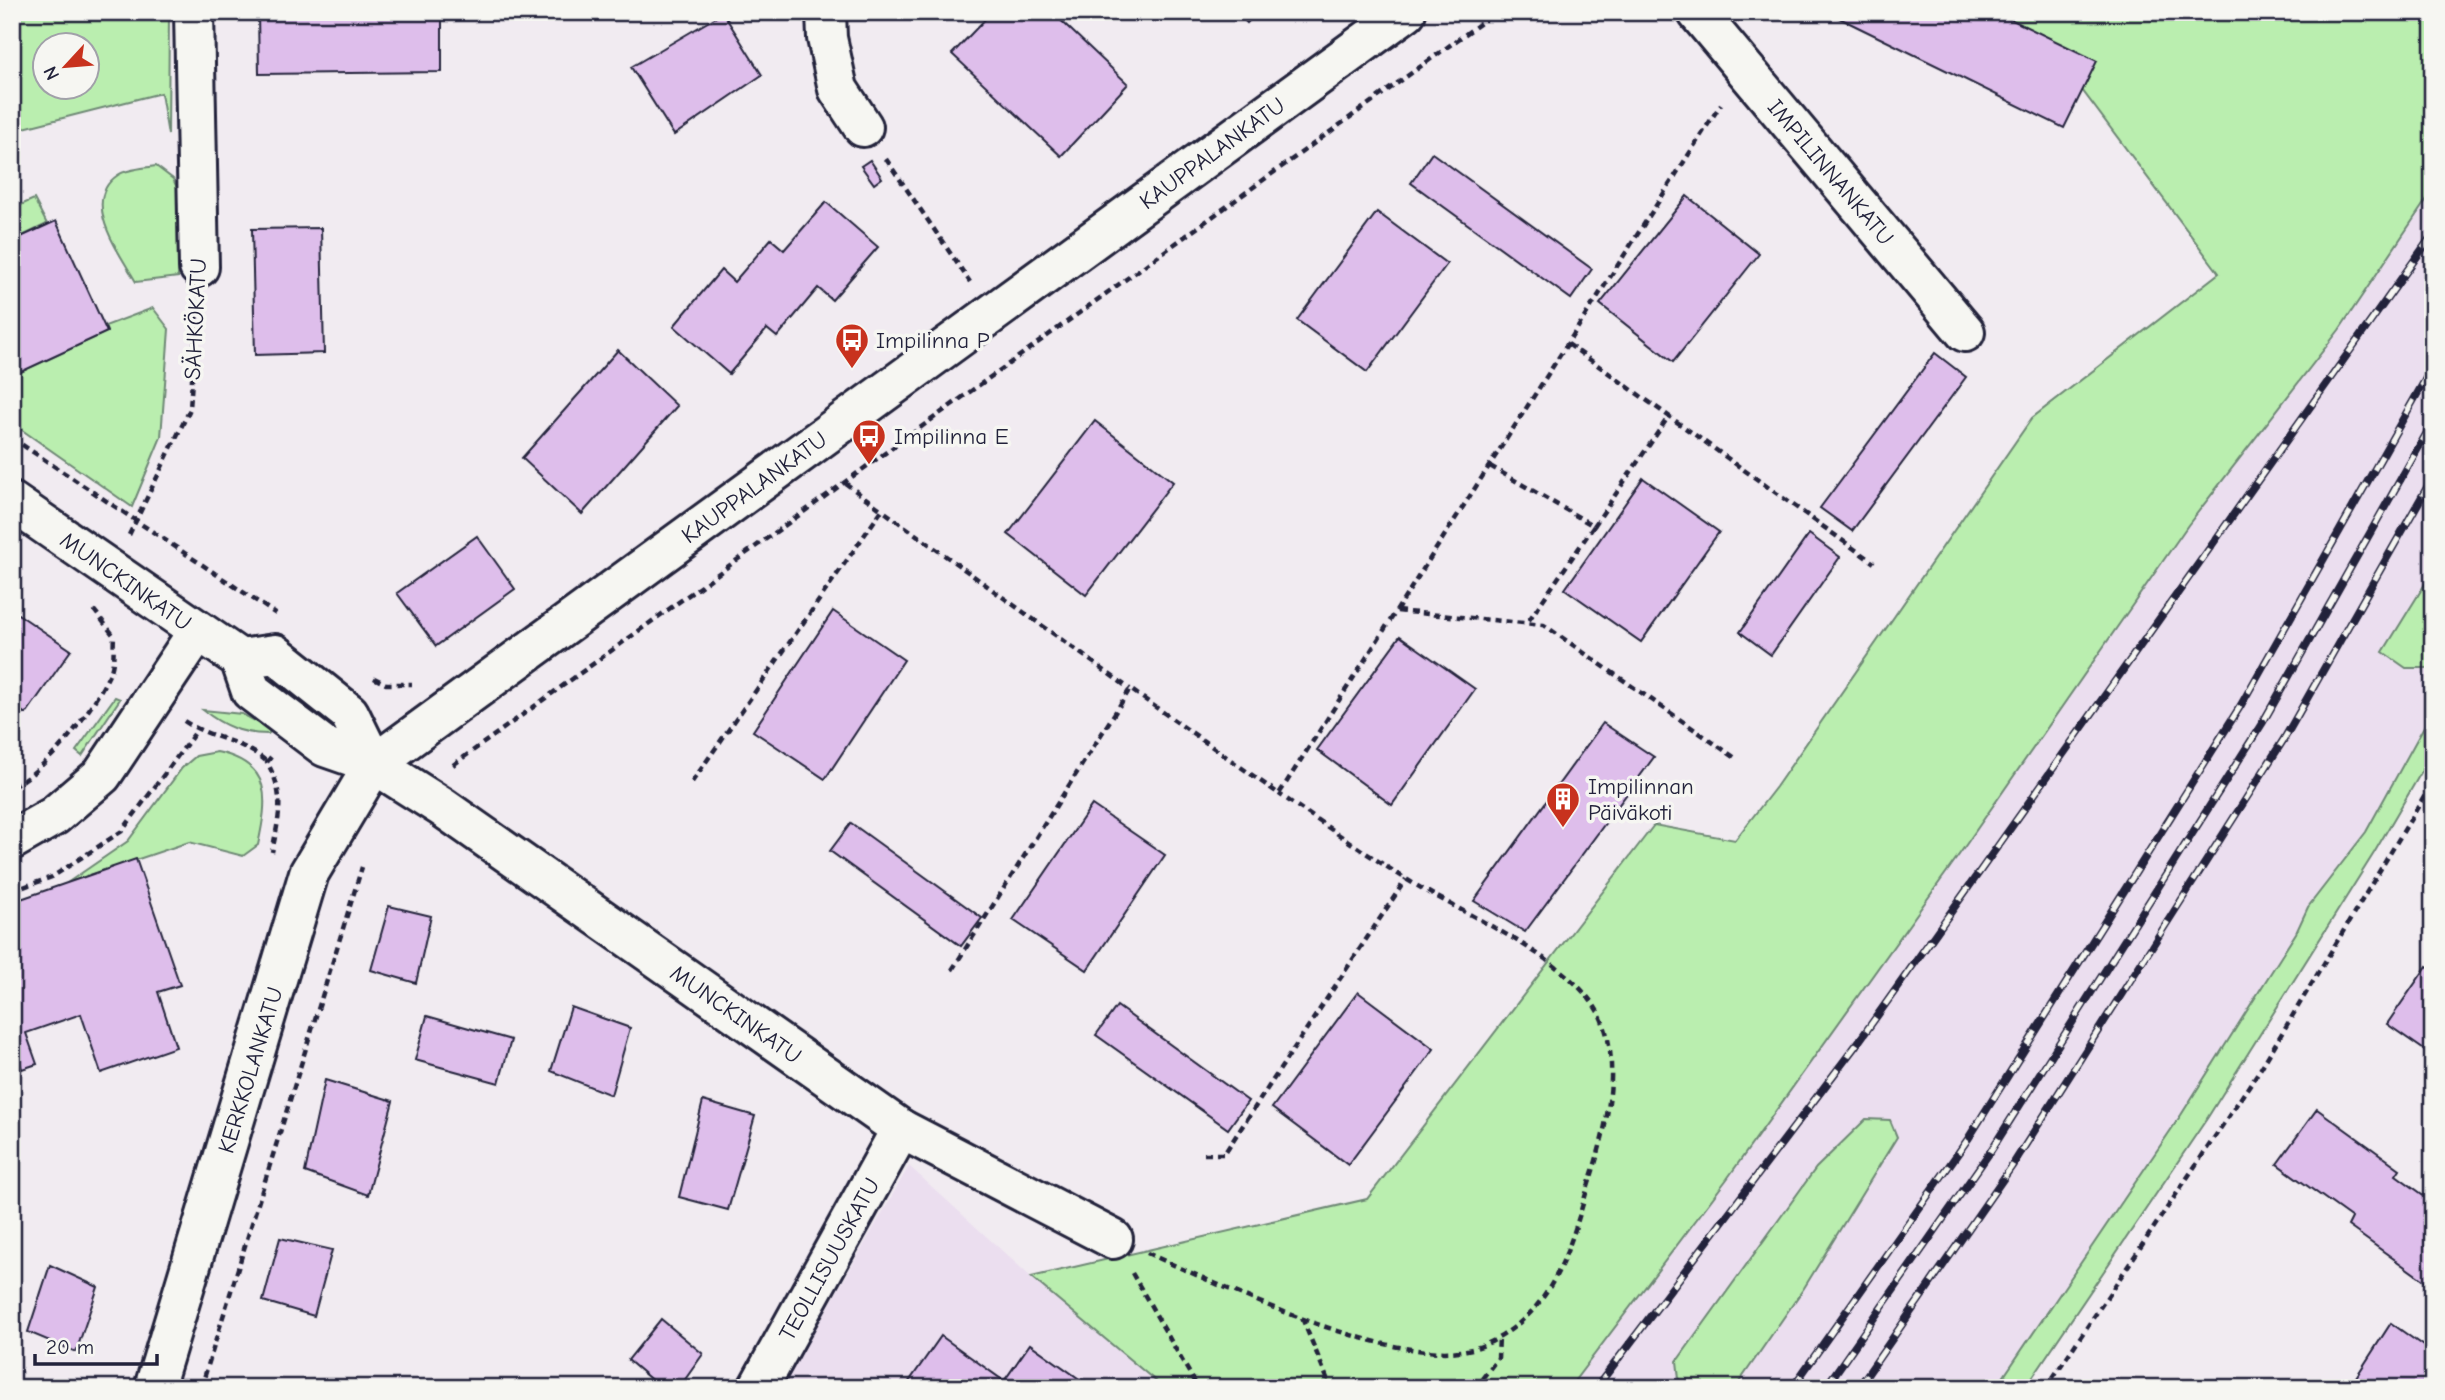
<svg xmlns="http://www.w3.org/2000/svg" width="2445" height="1400" font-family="'Comic Neue',sans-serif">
<rect width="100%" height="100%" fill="#f1ebf1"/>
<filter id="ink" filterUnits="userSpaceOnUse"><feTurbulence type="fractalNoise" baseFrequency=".0143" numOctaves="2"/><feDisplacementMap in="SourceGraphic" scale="14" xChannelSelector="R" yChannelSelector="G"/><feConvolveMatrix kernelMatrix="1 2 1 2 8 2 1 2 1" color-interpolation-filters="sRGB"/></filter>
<g filter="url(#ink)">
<g fill="#ebdeef">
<polygon points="2433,190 2433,752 2374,853 2208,1117 2025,1388 1569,1388 1727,1179 2188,525 2339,330"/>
<polygon points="909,1166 1031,1277 1164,1388 782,1388"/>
</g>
<g fill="#baeeaf" stroke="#6e8875" stroke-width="2" fill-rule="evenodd">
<path d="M 12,12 L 169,12 L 168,135 L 161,93 L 12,131 ZM 46,46 L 88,46 L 88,88 L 46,88 Z"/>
<polygon points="1996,12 2433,12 2433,190 2339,330 2188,525 1961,852 1727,1179 1569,1388 1164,1388 1031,1277 1367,1199 1654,825 1735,840 1776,787 2032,418 2219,273 2082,90"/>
<path d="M 156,166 L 173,179 L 179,192 L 178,277 L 136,282 C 120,253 79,201 118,175 C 127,169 145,168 156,166 Z"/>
<polygon points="34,199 47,224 12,241 12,209"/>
<polygon points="153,308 169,329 161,437 132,507 12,423 12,376 107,332 105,326"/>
<polygon points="2433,571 2433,668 2406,668 2383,652"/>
<polygon points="115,697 120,699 82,756 76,751"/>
<path d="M 203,710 L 242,714 L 272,730 L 268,734 C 242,734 223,726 203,710 Z"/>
<polygon points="2433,710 2433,752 2374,853 2208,1117 2025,1388 1996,1388 2181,1115 2296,933 2308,907 2366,832"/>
<path d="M 217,752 C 273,764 268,799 258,845 L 243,856 L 189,842 L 67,883 L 128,841 L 182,768 L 196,756 Z"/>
<polygon points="1866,1119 1890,1120 1897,1137 1804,1288 1735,1388 1670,1388 1679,1379 1677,1361 1816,1168"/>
</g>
<g fill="#debeeb" stroke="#22223b" stroke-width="2">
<polygon points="258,12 442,12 442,72 259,74"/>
<polygon points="992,12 1052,12 1128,84 1061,156 952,54"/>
<polygon points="1236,12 1257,12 1247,23"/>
<polygon points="1827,12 1996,12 2097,61 2064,128"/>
<polygon points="723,13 762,75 674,135 631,67"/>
<polygon points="1432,153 1592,269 1571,299 1411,183"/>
<polygon points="870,160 882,178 874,184 861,166"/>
<polygon points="1687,196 1759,254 1673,362 1600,304"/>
<polygon points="826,202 878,247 832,300 818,288 777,337 767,329 729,374 674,326 721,270 734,282 771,239 784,250"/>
<polygon points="1377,212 1447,264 1367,372 1297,320"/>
<polygon points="56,221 107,332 12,376 12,241"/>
<polygon points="321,228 324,353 255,355 252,229"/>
<polygon points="618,350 677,406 582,514 522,458"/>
<polygon points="1935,353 1966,377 1852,531 1820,508"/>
<polygon points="1095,421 1173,482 1086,595 1008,534"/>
<polygon points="1643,478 1719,532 1641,642 1565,589"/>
<polygon points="1809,534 1840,557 1771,655 1740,632"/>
<polygon points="477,536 515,589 436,646 397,593"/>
<polygon points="12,610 71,650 26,714 12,705"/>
<polygon points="833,611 904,660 825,779 753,731"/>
<polygon points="1400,636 1475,689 1392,805 1317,750"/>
<polygon points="1603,723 1654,757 1525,932 1474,901"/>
<polygon points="1092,805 1165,855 1087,970 1013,920"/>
<polygon points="851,823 982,918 961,946 830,851"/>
<polygon points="136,859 180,985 158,992 176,1047 101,1073 81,1014 26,1033 37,1064 22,1069 12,1041 12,902"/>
<polygon points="389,906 431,916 416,983 371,970"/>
<polygon points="2427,966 2433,970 2433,1056 2387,1024"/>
<polygon points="1358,992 1434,1049 1348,1165 1272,1108"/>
<polygon points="1117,1006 1248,1101 1228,1129 1096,1035"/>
<polygon points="571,1007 630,1028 611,1095 551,1071"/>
<polygon points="427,1016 511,1040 499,1083 415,1060"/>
<polygon points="325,1080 393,1101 368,1195 305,1172"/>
<polygon points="703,1101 755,1116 728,1210 679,1197"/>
<polygon points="2317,1109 2400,1169 2396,1175 2433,1202 2433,1287 2348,1226 2352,1218 2277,1164"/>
<polygon points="280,1238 332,1250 314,1316 263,1301"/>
<polygon points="50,1265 98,1287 76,1352 28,1332"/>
<polygon points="661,1319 703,1354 679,1388 661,1388 628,1360"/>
<polygon points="2391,1323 2433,1353 2433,1376 2424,1388 2349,1388"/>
<polygon points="941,1336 1004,1381 1030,1344 1092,1388 909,1388 906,1386"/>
</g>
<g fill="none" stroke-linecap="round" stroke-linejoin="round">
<g stroke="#22223b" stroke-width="44">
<g id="street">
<polyline points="194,12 199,267"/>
<polyline points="826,12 827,38 838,89 863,127"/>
<polyline points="1697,12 1965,332"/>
<polyline points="374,764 442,807 901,1129 1113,1239"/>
<polyline points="12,840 54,816 102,775 198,631"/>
<polyline points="758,1388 901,1129"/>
</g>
</g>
<g stroke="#22223b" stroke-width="44">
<g id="secondary">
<polyline points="12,502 240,659 251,691 325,747 374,764"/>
<polyline points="240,659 275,654 349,713 374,764"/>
<polyline points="154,1388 309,873 374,764 1406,12"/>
</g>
</g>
<g stroke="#22223b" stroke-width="4.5" stroke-dasharray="7 5" stroke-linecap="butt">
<polyline points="886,159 970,282"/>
<polyline points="1568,344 1874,563"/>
<polyline points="12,438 276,614"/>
<polyline points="1490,466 1594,526 1527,623"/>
<polyline points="845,483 882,510"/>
<polyline points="1594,526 1669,416"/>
<polyline points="129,535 190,409 197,306"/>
<polyline points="1397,611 1544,625 1734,757"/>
<polyline points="374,678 386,684 412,684"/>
<path d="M 184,721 C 211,739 243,740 267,762"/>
<path d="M 271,757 L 267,762 C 286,796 279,816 272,852"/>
<polyline points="453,765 1496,12"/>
<polyline points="692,782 882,510 1130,689"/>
<path d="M 12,787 C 52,765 90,714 110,673 C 115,663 113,647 114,636 L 94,610"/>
<polyline points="12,891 52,877 122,831 197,730"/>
<polyline points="952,970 1130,689 1279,794 1721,104"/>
<polyline points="1204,1154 1224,1154 1406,879"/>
<path d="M 1147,1253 C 1224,1287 1386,1365 1467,1350 C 1491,1346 1516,1328 1533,1310 C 1565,1274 1577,1222 1591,1177 C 1607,1127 1625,1054 1595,1007 C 1559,952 1462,914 1406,879 C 1363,852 1321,822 1279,794"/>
<polyline points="1132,1273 1198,1388"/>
<polyline points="1302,1318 1327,1378 1323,1388"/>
<polyline points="201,1388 362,867"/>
<polyline points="1475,1388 1498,1358 1499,1337"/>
<polyline points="2046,1388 2261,1068 2433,782"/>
</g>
<use href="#street" stroke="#f6f6f2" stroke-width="38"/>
<use href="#secondary" stroke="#f6f6f2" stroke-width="38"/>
<g stroke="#22223b" stroke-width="8">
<g id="rail">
<polyline points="1596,1388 1857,1044 2433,234"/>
<polyline points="1792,1388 1968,1139 2241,705 2433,366"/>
<polyline points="1825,1388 1990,1152 2263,722 2433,422"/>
<polyline points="1858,1388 2012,1166 2284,739 2433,477"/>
</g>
</g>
<use href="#rail" stroke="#f6f6f2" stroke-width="5" stroke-dasharray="16" stroke-linecap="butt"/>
</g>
</g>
<defs>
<g id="bus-pin" transform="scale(1.75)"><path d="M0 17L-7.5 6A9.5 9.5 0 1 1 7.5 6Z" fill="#c8321e" stroke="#f6f6f2"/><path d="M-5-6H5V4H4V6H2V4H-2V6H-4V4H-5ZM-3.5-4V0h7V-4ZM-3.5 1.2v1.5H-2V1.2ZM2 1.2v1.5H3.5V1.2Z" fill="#fff"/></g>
<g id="building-pin" transform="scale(1.75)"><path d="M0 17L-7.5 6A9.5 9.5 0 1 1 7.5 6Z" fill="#c8321e" stroke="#f6f6f2"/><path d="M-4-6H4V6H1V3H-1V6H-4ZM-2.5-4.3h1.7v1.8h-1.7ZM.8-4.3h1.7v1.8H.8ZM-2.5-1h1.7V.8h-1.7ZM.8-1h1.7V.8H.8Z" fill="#fff"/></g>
</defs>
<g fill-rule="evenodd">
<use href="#bus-pin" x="852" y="340"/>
<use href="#bus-pin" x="869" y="436"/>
<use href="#building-pin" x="1563" y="799"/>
</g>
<g text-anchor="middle" stroke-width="7" stroke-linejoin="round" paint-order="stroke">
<g font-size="23" fill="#22223b" stroke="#f6f6f2">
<text transform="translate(1212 153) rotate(-36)" y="8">KAUPPALANKATU</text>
<text transform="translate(1831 172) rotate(50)" y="8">IMPILINNANKATU</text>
<text transform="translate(195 319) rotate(-87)" y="8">SÄHKÖKATU</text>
<text transform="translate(754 487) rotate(-36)" y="8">KAUPPALANKATU</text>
<text transform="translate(126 581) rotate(35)" y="8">MUNCKINKATU</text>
<text transform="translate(736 1014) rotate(35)" y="8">MUNCKINKATU</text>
<text transform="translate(250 1070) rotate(-73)" y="8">KERKKOLANKATU</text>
<text transform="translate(829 1259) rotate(-61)" y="8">TEOLLISUUSKATU</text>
</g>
<g font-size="23" fill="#22223b" stroke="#f6f6f2" text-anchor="start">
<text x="876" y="348">Impilinna P</text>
<text x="894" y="444">Impilinna E</text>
<text x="1588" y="794">Impilinnan<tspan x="1588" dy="26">Päiväkoti</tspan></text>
</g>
</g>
<rect width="2445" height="1400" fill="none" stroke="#f6f6f2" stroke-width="42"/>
<rect x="21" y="21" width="2403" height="1358" fill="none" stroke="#22223b" stroke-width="2.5" filter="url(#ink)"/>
<g transform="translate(66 66) rotate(244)"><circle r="33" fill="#f6f6f2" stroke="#a1a1a9" stroke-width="2"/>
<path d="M0-5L12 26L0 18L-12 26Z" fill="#c8321e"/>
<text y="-10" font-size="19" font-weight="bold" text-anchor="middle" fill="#22223b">N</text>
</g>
<path d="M35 1354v10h122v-10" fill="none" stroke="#22223b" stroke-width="3.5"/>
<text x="46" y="1354" font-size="21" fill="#22223b" stroke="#f6f6f2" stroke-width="5" paint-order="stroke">20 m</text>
</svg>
